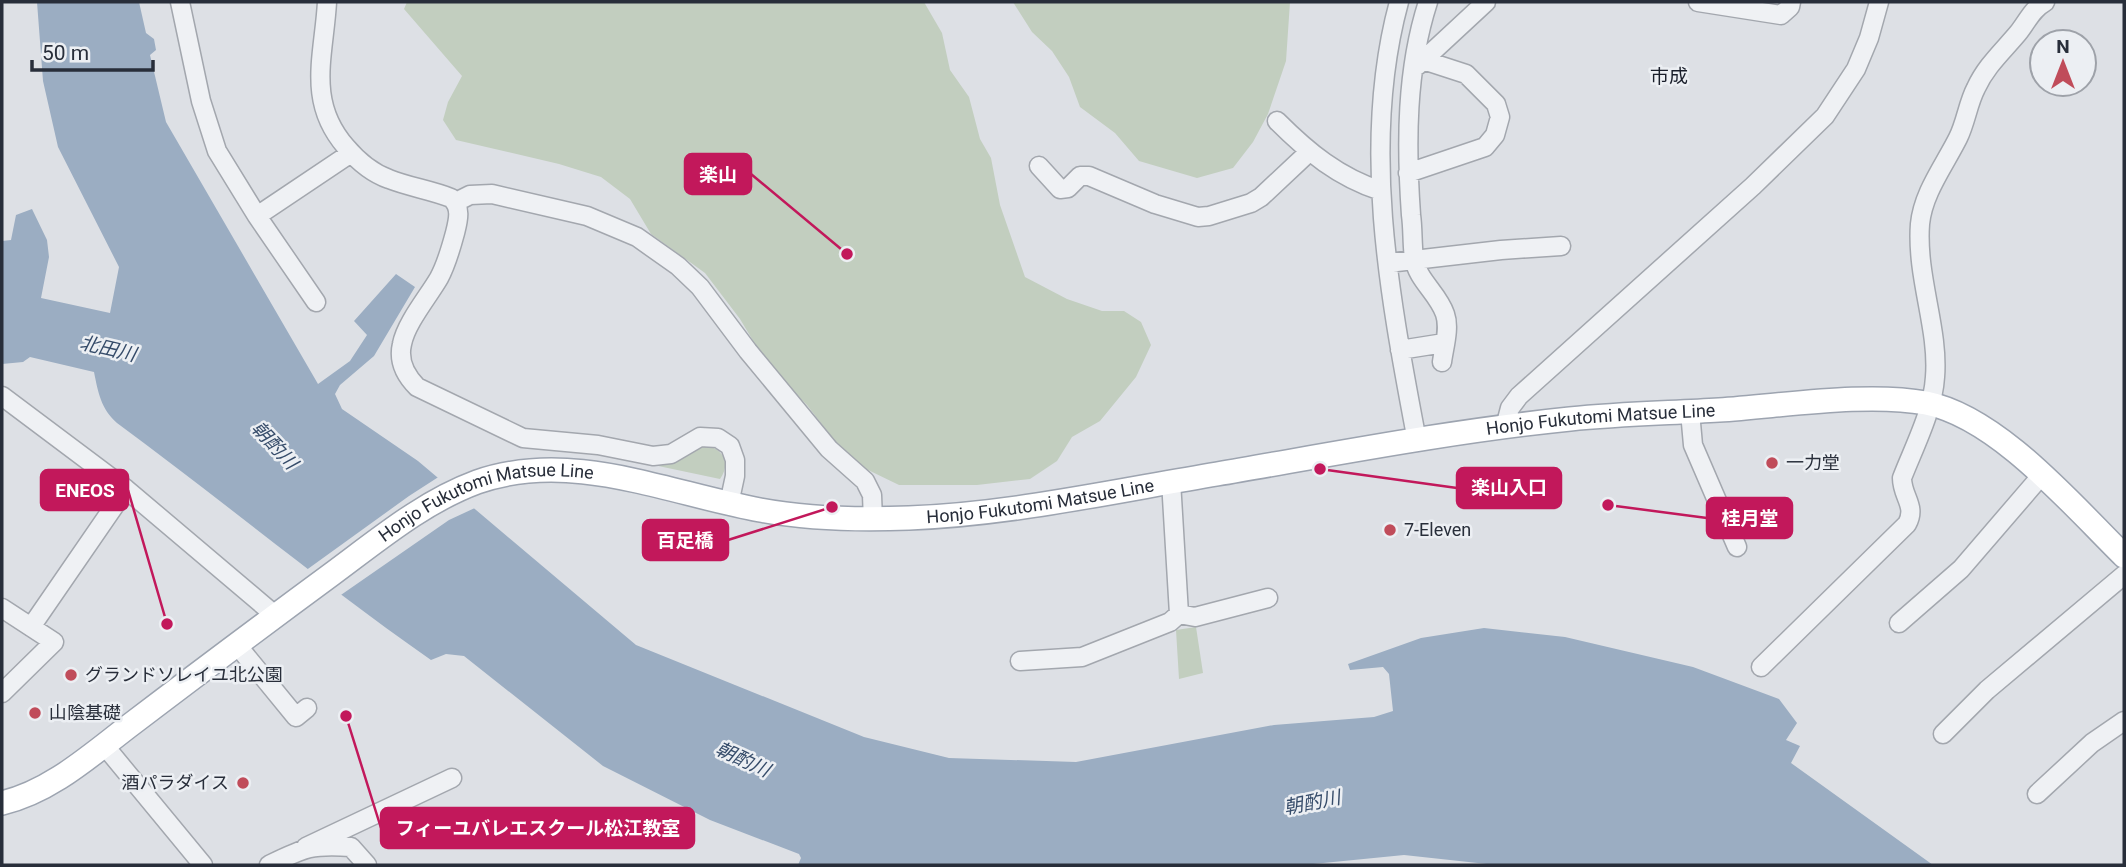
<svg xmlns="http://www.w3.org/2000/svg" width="2126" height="867" viewBox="0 0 2126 867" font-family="Roboto,'Noto Sans JP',sans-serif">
	<rect width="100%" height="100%" fill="#dde0e5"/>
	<path fill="#c2cebf" d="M407,2h517l18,31 8,37 19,27 11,42 11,19 9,47 25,72 42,22 35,12h22l17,11 10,23 -15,32 -36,44 -28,16 -15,24 -27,18 -53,6h-78l-33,-16 -33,-30 -26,-34 -37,-36 -30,-50 -35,-46 -54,-39 -21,-35 -29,-22 -42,-13 -103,-24 -13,-20 5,-18 14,-26 -58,-67z
		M1013,2h277l-4,59 -18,53 -15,28 -20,26 -36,10 -58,-17 -24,-28 -35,-26 -11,-30 -17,-26 -20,-19z
		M703,445c19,2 29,17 17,34l-76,-16z
		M1196,627l7,46 -24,6 -3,-49z"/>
	<path fill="#9badc2" d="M37,2h102l7,31 8,6 2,11 -6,5 16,67 152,262 32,-23 17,-26 -13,-14 42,-47 19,13 -41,69 -34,29 -5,9 7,15 76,52 218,184 228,92 85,21 127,4 198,-37 100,-8 19,-6 -4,-37 -6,-7 -33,3 -2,-6 73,-26 63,-10 81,9 128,30 86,32 18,24 -11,17 14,6 -9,17 142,102h-437l-92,-10 -101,10h-505l3,-7 -2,-4 -89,-34 -107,-54 -139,-110 -18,-2 -15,6c-107,-75 -208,-159 -314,-237 -16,-14 -19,-31 -23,-51l-64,-15 -7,5 -21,2v-123l9,-1 5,-25 16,-6 15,31 2,17 -8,41 69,15 9,-46 -61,-120 -15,-66z"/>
	<path fill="#dde0e5" d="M440,476l37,31 -28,13 -111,77 -33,-26 104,-75z"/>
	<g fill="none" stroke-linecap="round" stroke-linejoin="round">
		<defs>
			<path id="minor" d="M180,2l21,99 16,50 40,65 94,-63
				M327,2c-3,54 -21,99 19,145 11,13 26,26 43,32 20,8 42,11 62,19 11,9 7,23 4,35 -4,15 -9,32 -16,45 -11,19 -33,45 -37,66 -4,17 3,31 15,43l106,51 75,7 55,11 18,-2 29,-17 18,1 12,8 5,14v16l-6,28
				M1399,2c-39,143 -9,296 18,439
				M1428,2c-22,68 -22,142 -17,213 2,14 1,29 3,43 3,22 24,35 31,56 5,14 -1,33 -3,48
				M1698,2l83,13 9,-8 1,-5
				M1417,66l69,-64
				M1277,121c31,31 61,56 104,70
				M1039,166l21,23 8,-1 12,-12h9l66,28 43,13 11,-1 42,-13 10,-6 48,-45
				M1408,173l77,-26 10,-12 5,-18 -4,-13 -30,-30 -43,-14
				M456,202l14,-7 22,-1 95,22 50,21 41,29 22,21 48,64 81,98 36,32 7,14 1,25
				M257,216l59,86
				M1388,263l113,-13 60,-4
				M1400,350l44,-7
				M2,396l124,93 150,127
				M1690,412l3,33 44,102
				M1505,427l5,-19 9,-12 234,-210 72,-70 31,-47 13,-31 10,-36
				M1171,481l8,133 16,3 73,-19
				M2,608l52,34 -52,51
				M1899,623l62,-54 80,-93
				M31,627l95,-138
				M237,645l59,72 11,-9
				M1020,661l62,-4 88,-35 9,-8
				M1761,667l146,-143c10,-18 -5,-27 -5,-46 12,-31 31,-67 33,-101 4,-49 -19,-100 -15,-153 3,-31 24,-58 38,-86 8,-16 10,-35 18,-50 10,-22 27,-37 42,-55 9,-11 14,-24 27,-31
				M1943,734l44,-44 137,-115
				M104,745l99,120
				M2037,794l55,-51 32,-22
				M306,847l146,-69
				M269,865c35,-17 42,-21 82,-18l16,18"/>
			<g id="major">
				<path id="s1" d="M2,803c48,-11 89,-48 127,-77 67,-51 135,-102 203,-152 46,-34 91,-72 145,-92 94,-33 190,11 283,28 49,9 99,10 149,8 103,-4 206,-27 308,-44 117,-20 235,-43 353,-55 49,-5 100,-6 149,-9 63,-4 147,-18 207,-7 72,14 147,103 198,153"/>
			</g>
		</defs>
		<use href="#minor" stroke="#a3a7ae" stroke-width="21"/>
		<use href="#major" stroke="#9da4b0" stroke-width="26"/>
		<use href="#minor" stroke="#eff1f4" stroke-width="18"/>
		<use href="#major" stroke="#fff" stroke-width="23"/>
	</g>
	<g fill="#c04c5a" stroke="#eceff3" stroke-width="2.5">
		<circle cx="1772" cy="463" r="7"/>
		<circle cx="1390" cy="530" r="7"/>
		<circle cx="71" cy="675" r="7"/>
		<circle cx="35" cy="713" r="7"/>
		<circle cx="243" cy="783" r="7"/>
	</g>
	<g text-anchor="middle" stroke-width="5" stroke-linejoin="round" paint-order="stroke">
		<g font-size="18" fill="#282e3a" stroke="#eceff3">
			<text dy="6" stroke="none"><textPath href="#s1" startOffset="1713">Honjo Fukutomi Matsue Line</textPath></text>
			<text dy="6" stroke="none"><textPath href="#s1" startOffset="1146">Honjo Fukutomi Matsue Line</textPath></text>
			<text dy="6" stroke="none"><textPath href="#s1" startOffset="579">Honjo Fukutomi Matsue Line</textPath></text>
		</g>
		<g font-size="18" fill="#282e3a" stroke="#eceff3" text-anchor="start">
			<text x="1786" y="469">一力堂</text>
			<text x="1404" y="536">7-Eleven</text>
			<text x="85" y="681">グランドソレイユ北公園</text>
			<text x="49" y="719">山陰基礎</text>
			<text x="229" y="789" text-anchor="end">酒パラダイス</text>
		</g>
		<g font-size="19" fill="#1a1f2b" stroke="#eceff3">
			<text x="1669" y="83">市成</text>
		</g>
		<g font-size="19" font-style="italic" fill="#364c6a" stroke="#eceff3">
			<text transform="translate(108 348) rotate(13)" y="7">北田川</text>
			<text transform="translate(275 445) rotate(47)" y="7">朝酌川</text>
			<text transform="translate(743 759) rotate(25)" y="7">朝酌川</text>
			<text transform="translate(1312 802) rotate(-11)" y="7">朝酌川</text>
		</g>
	</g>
	<path fill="none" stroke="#c2185b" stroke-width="2.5" d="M847 254L751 174M1320 469L1457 488M167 624L128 490M1608 505L1707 518M832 507L728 540M346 716L381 828"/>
	<g fill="#c2185b" stroke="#eceff3" stroke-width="2.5">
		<circle cx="847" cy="254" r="7"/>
		<circle cx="1320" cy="469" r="7"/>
		<circle cx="167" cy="624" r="7"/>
		<circle cx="1608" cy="505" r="7"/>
		<circle cx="832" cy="507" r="7"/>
		<circle cx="346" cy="716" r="7"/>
	</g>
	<g fill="#c2185b" stroke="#c2185b" stroke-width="2.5">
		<rect x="685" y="154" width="66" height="40" rx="7"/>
		<rect x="1457" y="468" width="104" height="40" rx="7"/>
		<rect x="41" y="470" width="87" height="40" rx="7"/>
		<rect x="1707" y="498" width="85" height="40" rx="7"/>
		<rect x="643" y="520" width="85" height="40" rx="7"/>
		<rect x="381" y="808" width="313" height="40" rx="7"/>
	</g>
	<g font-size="19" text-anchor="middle" font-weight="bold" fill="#fff">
		<text x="718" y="181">楽山</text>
		<text x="1509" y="494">楽山入口</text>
		<text x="85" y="497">ENEOS</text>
		<text x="1750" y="525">桂月堂</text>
		<text x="685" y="547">百足橋</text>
		<text x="538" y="835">フィーユバレエスクール松江教室</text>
	</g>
	<rect width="2126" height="867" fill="none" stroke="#282e3a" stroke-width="7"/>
	<g transform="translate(2063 63)"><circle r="33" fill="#eceff3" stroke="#9ea2a9" stroke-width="2"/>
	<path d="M0-5L12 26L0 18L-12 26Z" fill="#c04c5a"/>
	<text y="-10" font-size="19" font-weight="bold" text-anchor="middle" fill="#282e3a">N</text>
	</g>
	<path d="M32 60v10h121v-10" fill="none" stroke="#282e3a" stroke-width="3.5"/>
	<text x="42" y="60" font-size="21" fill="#282e3a" stroke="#eceff3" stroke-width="5" paint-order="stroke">50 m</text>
</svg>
